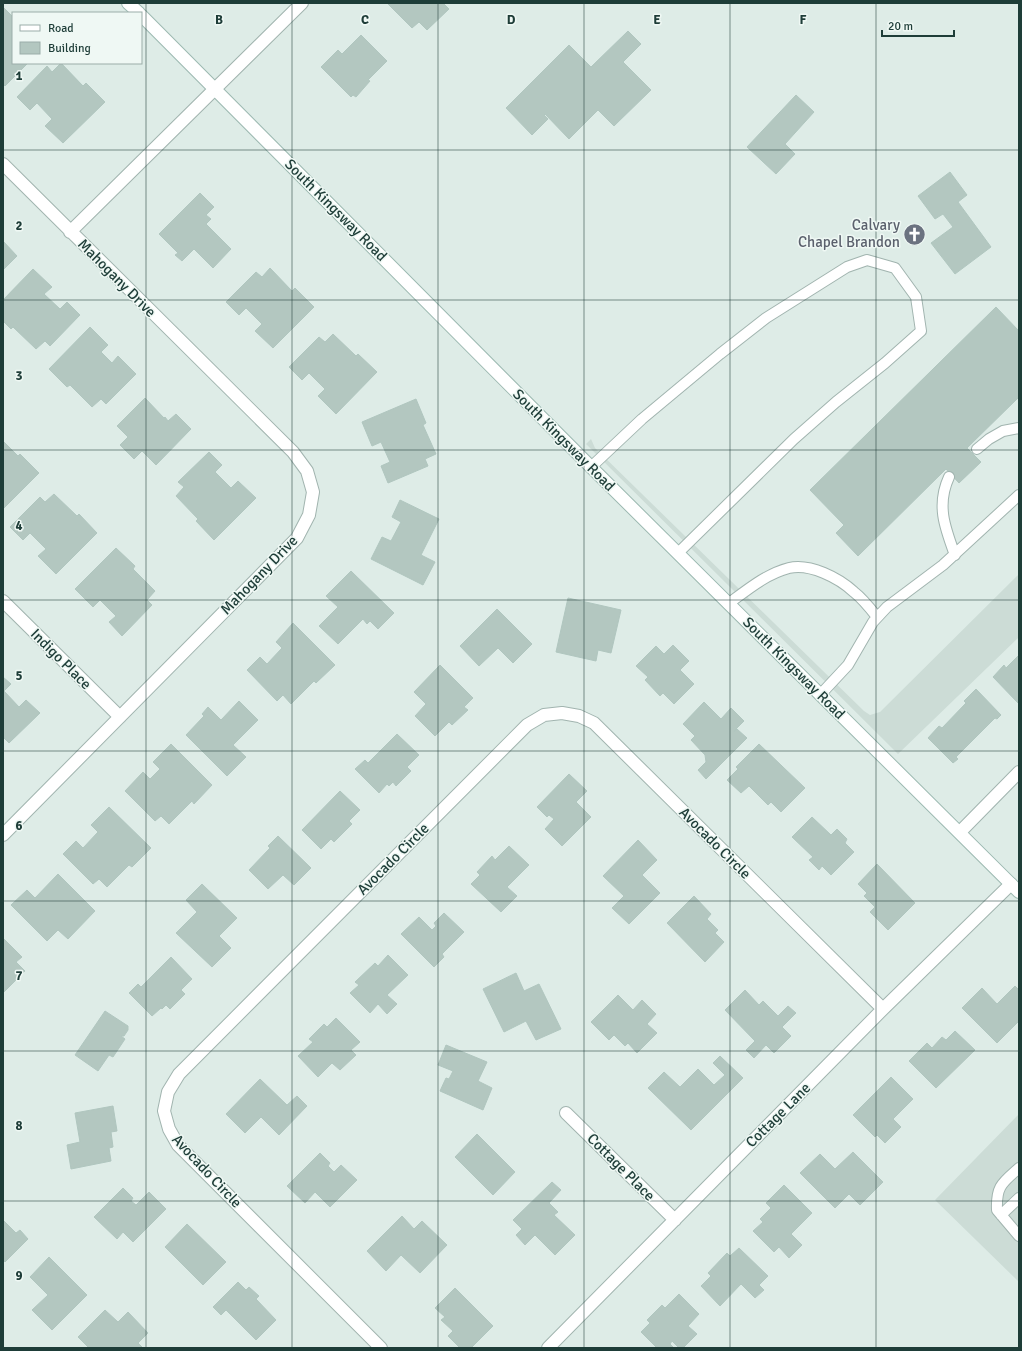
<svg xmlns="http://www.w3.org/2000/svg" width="1022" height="1351" viewBox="0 0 1022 1351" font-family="Signika,sans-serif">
	<rect width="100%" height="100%" fill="#deece7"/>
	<path fill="#ccdcd6" d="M591,439l4,9 269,263 6,4 10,-3 139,-138v63l-121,117 -312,-310z
		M1019,1114v168l-84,-82z"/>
	<path fill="#b3c7c0" stroke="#b0c6bf" d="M387,3h56l6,6 -22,21 -8,-8 -7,6z
		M3,7l10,10v46h15l-23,23 -2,-2z
		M628,31l13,13 -18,18 28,28 -37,36 -16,-16 -29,29 -24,-25 -1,1 4,4 -16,16 -26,-27 63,-63 22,22z
		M361,35l26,26 -19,19 2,1 -14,16 -3,-2 -2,2 -30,-30 17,-17 4,4z
		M61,63l22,23 3,-3 19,19 -42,41 -18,-17 7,-7 -15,-16 -7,7 -13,-13 30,-31 5,6z
		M796,95l18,17 -29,32 10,10 -19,20 -29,-27z
		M950,172l17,23 -9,7 33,45 -36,27 -24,-31 22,-16 -10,-13 -8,5 -17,-23z
		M200,193l14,14 -8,8 5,4 -5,5 25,25 -18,19 -19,-19 -12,12 -7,-6 3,-2 -19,-19z
		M3,241l14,15 -14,14z
		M270,268l22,23 3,-3 19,19 -41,41 -18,-17 7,-7 -16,-16 -7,7 -13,-13 30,-30 6,5z
		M33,269l19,18 -8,7 16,15 7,-7 13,13 -30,31 -5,-5 -9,8 -23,-22 -2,2 -8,-8v-21z
		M996,307l23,24v66l-52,51 14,14 -22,21 -13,-14 -88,87 -22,-23 8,-8 -34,-35z
		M90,327l18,18 -7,7 11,11 6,-7 18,18 -30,30 -5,-5 -9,8 -22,-22 -3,2 -18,-18z
		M333,334l23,22 2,-2 19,18 -41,42 -18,-18 7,-7 -16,-16 -7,7 -13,-13 30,-30 6,5z
		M145,398l19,20 1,-1 3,4 8,-7 15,15 -35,36 -14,-14 -8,8 -14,-14 8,-8 -11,-11z
		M416,399l10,24 -3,2 13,29 -11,5 3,7 -40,17 -7,-17 9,-4 -9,-20 -9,4 -10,-24z
		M3,441l15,15 2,-2 19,19 -36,36z
		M209,452l13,13 -7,7 16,16 7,-7 18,17 -42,42 -18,-19 2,-2 -22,-23 8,-9 -6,-5z
		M54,494l23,22 2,-2 18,19 -41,41 -18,-18 8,-7 -16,-16 -7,7 -13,-13 30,-30 5,5z
		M400,500l39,19 -18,36 14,7 -12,23 -52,-26 11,-22 9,4 10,-19 -9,-5z
		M116,548l19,18 -2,3 22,22 -8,9 5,5 -30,31 -13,-14 7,-6 -16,-16 -7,7 -18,-18z
		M351,571l43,42 -16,16 -8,-8 -3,3 -4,-5 -25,25 -19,-18 19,-19 -12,-11z
		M568,598l53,12 -10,43 -13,-3 -2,11 -40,-9z
		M497,609l35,35 -19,19 -15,-15 -19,18 -19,-20z
		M293,623l42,42 -19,18 -2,-2 -23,23 -8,-9 -6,6 -30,-31 13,-13 7,7 15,-16 -6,-6z
		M673,645l16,16 -9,9 14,14 -20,20 -11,-11 -3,3 -15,-16 3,-3 -12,-11 20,-20 8,8z
		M1019,655v47l-1,1 -25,-26 11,-12 2,3z
		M440,665l33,33 -9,9 4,3 -16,15 -3,-3 -14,14 -20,-20 11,-12 -12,-12z
		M3,677l8,7 -7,7 15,16 7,-7 14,13 -31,30 -5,-5 -1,1z
		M976,689l25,26 -4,4 -2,-1 -39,39 2,2 -5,4 -25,-25 11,-12 3,2 24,-25 -2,-2z
		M239,701l19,19 -25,25 13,12 -19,19 -41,-41 18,-19 -2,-2 6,-7 13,13z
		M704,702l17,17 10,-11 13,13 -10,10v1l3,-3 10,9 -41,41 -8,-9 8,-8 -1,-7 -14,-15 4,-4 -12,-12z
		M397,734l22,21 -12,12 4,4 -15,15 -3,-4 -4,4 -2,-2 -8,9 -24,-24 10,-9 3,3z
		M171,744l41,41 -18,19 -2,-3 -23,23 -8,-8 -6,5 -30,-30 18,-19 7,7 10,-10 -7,-7z
		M759,744l46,44 -24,24 -10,-10 -3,3 -19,-19 -8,7 -14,-13 11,-11 -2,-2z
		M569,774l18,17 -11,11 15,15 -29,29 -17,-17 9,-10 -5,-4 -2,2 -10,-10z
		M340,791l20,19 -11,11 3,3 -18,18 -3,-3 -10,10 -19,-19z
		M109,807l42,41 -19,19 -3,-2 -22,22 -8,-8 -6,5 -30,-30 13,-13 7,7 15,-16 -7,-7z
		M812,817l19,18 6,-6 10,10 -2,4 9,9 -23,23 -9,-9 -3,4 -10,-10 4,-3 -21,-20z
		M278,836l33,32 -17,17 -11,-10 -15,14 -19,-19 21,-22 -2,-2z
		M638,840l19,20 -15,15 18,18 -31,31 -17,-16 12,-12 -21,-20z
		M509,846l20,19 -22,22 10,9 -16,16 -30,-28 9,-9 -3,-3 15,-16 3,4z
		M877,864l38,39 -27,27 -18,-18 5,-5 -11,-11 3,-3 -9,-9z
		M58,874l37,37 -27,28 -10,-9 -11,11 -36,-36 16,-15 8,8z
		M202,884l35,34 -18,18 12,12 -19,19 -36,-34 21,-21 -11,-12z
		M694,896l17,18 -4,5 11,11 -3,3 9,9 -19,20 -38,-39z
		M444,913l20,19 -22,22 2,3 -10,10 -33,-33 18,-17 13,13 4,-4 -2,-3z
		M3,938l19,19 -6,5 9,9 -22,22z
		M388,955l20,20 -21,20 10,9 -10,10 -9,-10 -8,9 -20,-20 9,-8 -4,-3 20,-19 3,3z
		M171,957l21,22 -11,11 4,4 -15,15 -4,-4 -4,4 -1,-1 -9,8 -23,-23 9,-9 3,3z
		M516,973l8,18 15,-7 22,45 -25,11 -10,-19 -22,11 -21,-43z
		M1015,986l4,4v31l-22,22 -35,-35 20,-20 15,16z
		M745,990l14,15 4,-4 15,15 10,-10 8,7 -14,14 9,9 -17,17 -8,-8 -12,13 -8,-8 9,-9 -30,-31z
		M618,995l15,15 9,-10 14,14 -9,10 10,9 -20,20 -9,-10 -3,3 -11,-11 -5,5 -18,-18z
		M105,1011l23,15v4l-4,6h-3l4,3 -12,18 -4,-2 -11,16 -23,-16z
		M336,1018l24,24 -9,8 5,5 -16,15 -8,-7 -14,14 -20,-21 15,-14 -4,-3 15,-15 3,3z
		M955,1031l20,19 -39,38 -27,-27 18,-18 5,5 10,-11 4,3z
		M446,1045l41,17 -9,19 14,7 -9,22 -43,-19 6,-13 3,1 4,-8 -15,-6z
		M720,1056l23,22 -52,52 -43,-42 16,-16 16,15 18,-18 16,16 11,-10 -12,-12z
		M891,1077l22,22 -20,20 8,8 -16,16 -8,-8 -2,2 -22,-22z
		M260,1079l27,26 10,-9 10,10 -28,29 -18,-18 -16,16 -19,-19z
		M113,1106l4,25 -6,1 2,15 -4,1 2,13 -40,8 -4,-24 13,-3 -5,-29z
		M477,1134l38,38 -22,23 -38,-38z
		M853,1152l30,30 -23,23 -11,-11 -14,14 -35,-35 20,-19 15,15z
		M320,1153l10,10 -2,3 6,6 7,-7 16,15 -27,27 -15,-15 -10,11 -18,-17z
		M552,1182l9,8 -12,13 9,9 -4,3 21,20 -20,20 -20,-20 -10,10 -9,-10 6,-6 -9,-9z
		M784,1185l28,28 -21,21 11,11 -13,13 -10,-11 -5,5 -21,-21 10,-9 -3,-3 11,-11 -5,-5z
		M123,1188l10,10 -2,3 5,4 13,-13 17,17 -33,33 -10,-10 -6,7 -23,-22z
		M402,1216l12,13 8,-8 25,24 -27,28 -19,-18 -15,16 -19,-20z
		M3,1220l13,13 4,-3 8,9 -23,23 -2,-2z
		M187,1224l39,38 -23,23 -38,-38z
		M739,1248l29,28 -9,9 5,5 -9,8 -14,-14 -21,22 -19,-20 10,-10 -3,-3 19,-20 3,3z
		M49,1257l38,38 -35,35 -20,-20 16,-15 -18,-18z
		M238,1282l8,8 3,-3 10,9 -3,3 20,21 -20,20 -30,-30 -5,5 -8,-8z
		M455,1288l38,38 -22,22h-11l-12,-12 5,-5 -12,-11 4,-3 -10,-9z
		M679,1294l20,20 -11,12 9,8 -14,14h-4l-7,-7 -2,3 4,4h-17l-16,-16 9,-9 -3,-3 15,-15 3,3z
		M105,1310l13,12 10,-10 20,21 -10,10 5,5h-54l-11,-11z"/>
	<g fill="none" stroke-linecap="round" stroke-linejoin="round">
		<defs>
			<path id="lane" d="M977,449l12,-10 14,-8 16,-3
				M591,467l51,-48 78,-65 46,-36 81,-51 20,-7 28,8 21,29 5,34 -36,32 -49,39 -42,37 -116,114
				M949,477c-13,28 -4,51 6,78
				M728,604c19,-14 38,-30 61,-36 21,-5 50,10 65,24 9,7 16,16 23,25
				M820,695l28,-30 25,-43 14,-15 56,-42 76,-70
				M1019,1168c-17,15 -23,18 -22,42l22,26
				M1001,1215l18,-17"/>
			<path id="street" d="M3,164l290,288 14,19 6,21 -4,23 -12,23 -294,297
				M70,232l232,-229
				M3,601l117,116
				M960,832l59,-60
				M566,1113l109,107
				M381,1348l-203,-203 -9,-16 -5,-18 4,-19 11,-18 348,-349 17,-10 18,-2 17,3 15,7 289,286
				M548,1348l335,-339 128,-125"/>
			<path id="secondary" d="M128,3l11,10
				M141,15l450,452 428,425"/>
		</defs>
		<use href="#lane" stroke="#a1b4af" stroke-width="12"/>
		<use href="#street" stroke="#a1b4af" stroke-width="14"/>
		<use href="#secondary" stroke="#9cb9b1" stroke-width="14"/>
		<use href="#lane" stroke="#fff" stroke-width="10"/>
		<use href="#street" stroke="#fff" stroke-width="12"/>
		<use href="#secondary" stroke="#fff" stroke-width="12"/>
	</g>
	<path fill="none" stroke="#1e3d38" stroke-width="1" stroke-opacity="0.55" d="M146,3v1345M292,3v1345M438,3v1345M584,3v1345M730,3v1345M876,3v1345M3,150h1016M3,300h1016M3,450h1016M3,600h1016M3,751h1016M3,901h1016M3,1051h1016M3,1201h1016"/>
	<defs>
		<symbol id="church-disc" viewBox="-11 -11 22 22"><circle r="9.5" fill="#6b7280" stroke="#eff8f4"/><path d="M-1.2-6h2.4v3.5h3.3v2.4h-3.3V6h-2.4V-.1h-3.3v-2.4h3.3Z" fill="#fff"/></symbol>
	</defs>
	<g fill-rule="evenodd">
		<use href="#church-disc" x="902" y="222" width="25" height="25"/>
	</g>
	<g text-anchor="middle" stroke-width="3" stroke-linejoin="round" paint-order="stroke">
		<g font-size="15" fill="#1e3d38" stroke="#eff8f4">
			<text transform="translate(336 210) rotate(45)" y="5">South Kingsway Road</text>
			<text transform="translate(117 278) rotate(45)" y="5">Mahogany Drive</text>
			<text transform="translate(564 440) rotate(45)" y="5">South Kingsway Road</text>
			<text transform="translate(259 575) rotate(-46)" y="5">Mahogany Drive</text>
			<text transform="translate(61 659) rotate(45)" y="5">Indigo Place</text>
			<text transform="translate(794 668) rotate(45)" y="5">South Kingsway Road</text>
			<text transform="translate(715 843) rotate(45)" y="5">Avocado Circle</text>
			<text transform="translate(393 859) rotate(-45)" y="5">Avocado Circle</text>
			<text transform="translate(778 1115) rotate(-45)" y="5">Cottage Lane</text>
			<text transform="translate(621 1167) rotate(45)" y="5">Cottage Place</text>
			<text transform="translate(207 1171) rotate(47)" y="5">Avocado Circle</text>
		</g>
		<g font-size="15" fill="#5b616d" stroke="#eff8f4" text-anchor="end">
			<text x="900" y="230">Calvary<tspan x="900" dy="17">Chapel Brandon</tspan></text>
		</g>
	</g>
	<g font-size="13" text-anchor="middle" font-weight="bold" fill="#1e3d38" stroke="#eff8f4" stroke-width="3" stroke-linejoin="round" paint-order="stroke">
		<text x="219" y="24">B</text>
		<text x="365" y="24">C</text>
		<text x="511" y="24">D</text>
		<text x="657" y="24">E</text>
		<text x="803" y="24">F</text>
		<text x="19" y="80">1</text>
		<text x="19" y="230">2</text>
		<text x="19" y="380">3</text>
		<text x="19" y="530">4</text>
		<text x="19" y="680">5</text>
		<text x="19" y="830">6</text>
		<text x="19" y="980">7</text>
		<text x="19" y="1130">8</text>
		<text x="19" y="1280">9</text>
	</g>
	<rect width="1022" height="1351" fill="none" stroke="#1e3d38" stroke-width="8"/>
	<rect x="12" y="12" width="130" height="52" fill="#eff8f4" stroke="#9bada9"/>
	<rect x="20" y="25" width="20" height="6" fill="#ffffff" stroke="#9bada9"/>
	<text x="48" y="32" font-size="12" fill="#1e3d38">Road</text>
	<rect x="20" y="42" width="20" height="12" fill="#b3c7c0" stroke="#9bada9"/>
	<text x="48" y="52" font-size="12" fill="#1e3d38">Building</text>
	<path d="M882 30v6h72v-6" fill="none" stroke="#1e3d38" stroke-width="2"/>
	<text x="888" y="30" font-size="12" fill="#1e3d38" stroke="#eff8f4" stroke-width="3" paint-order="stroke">20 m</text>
</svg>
